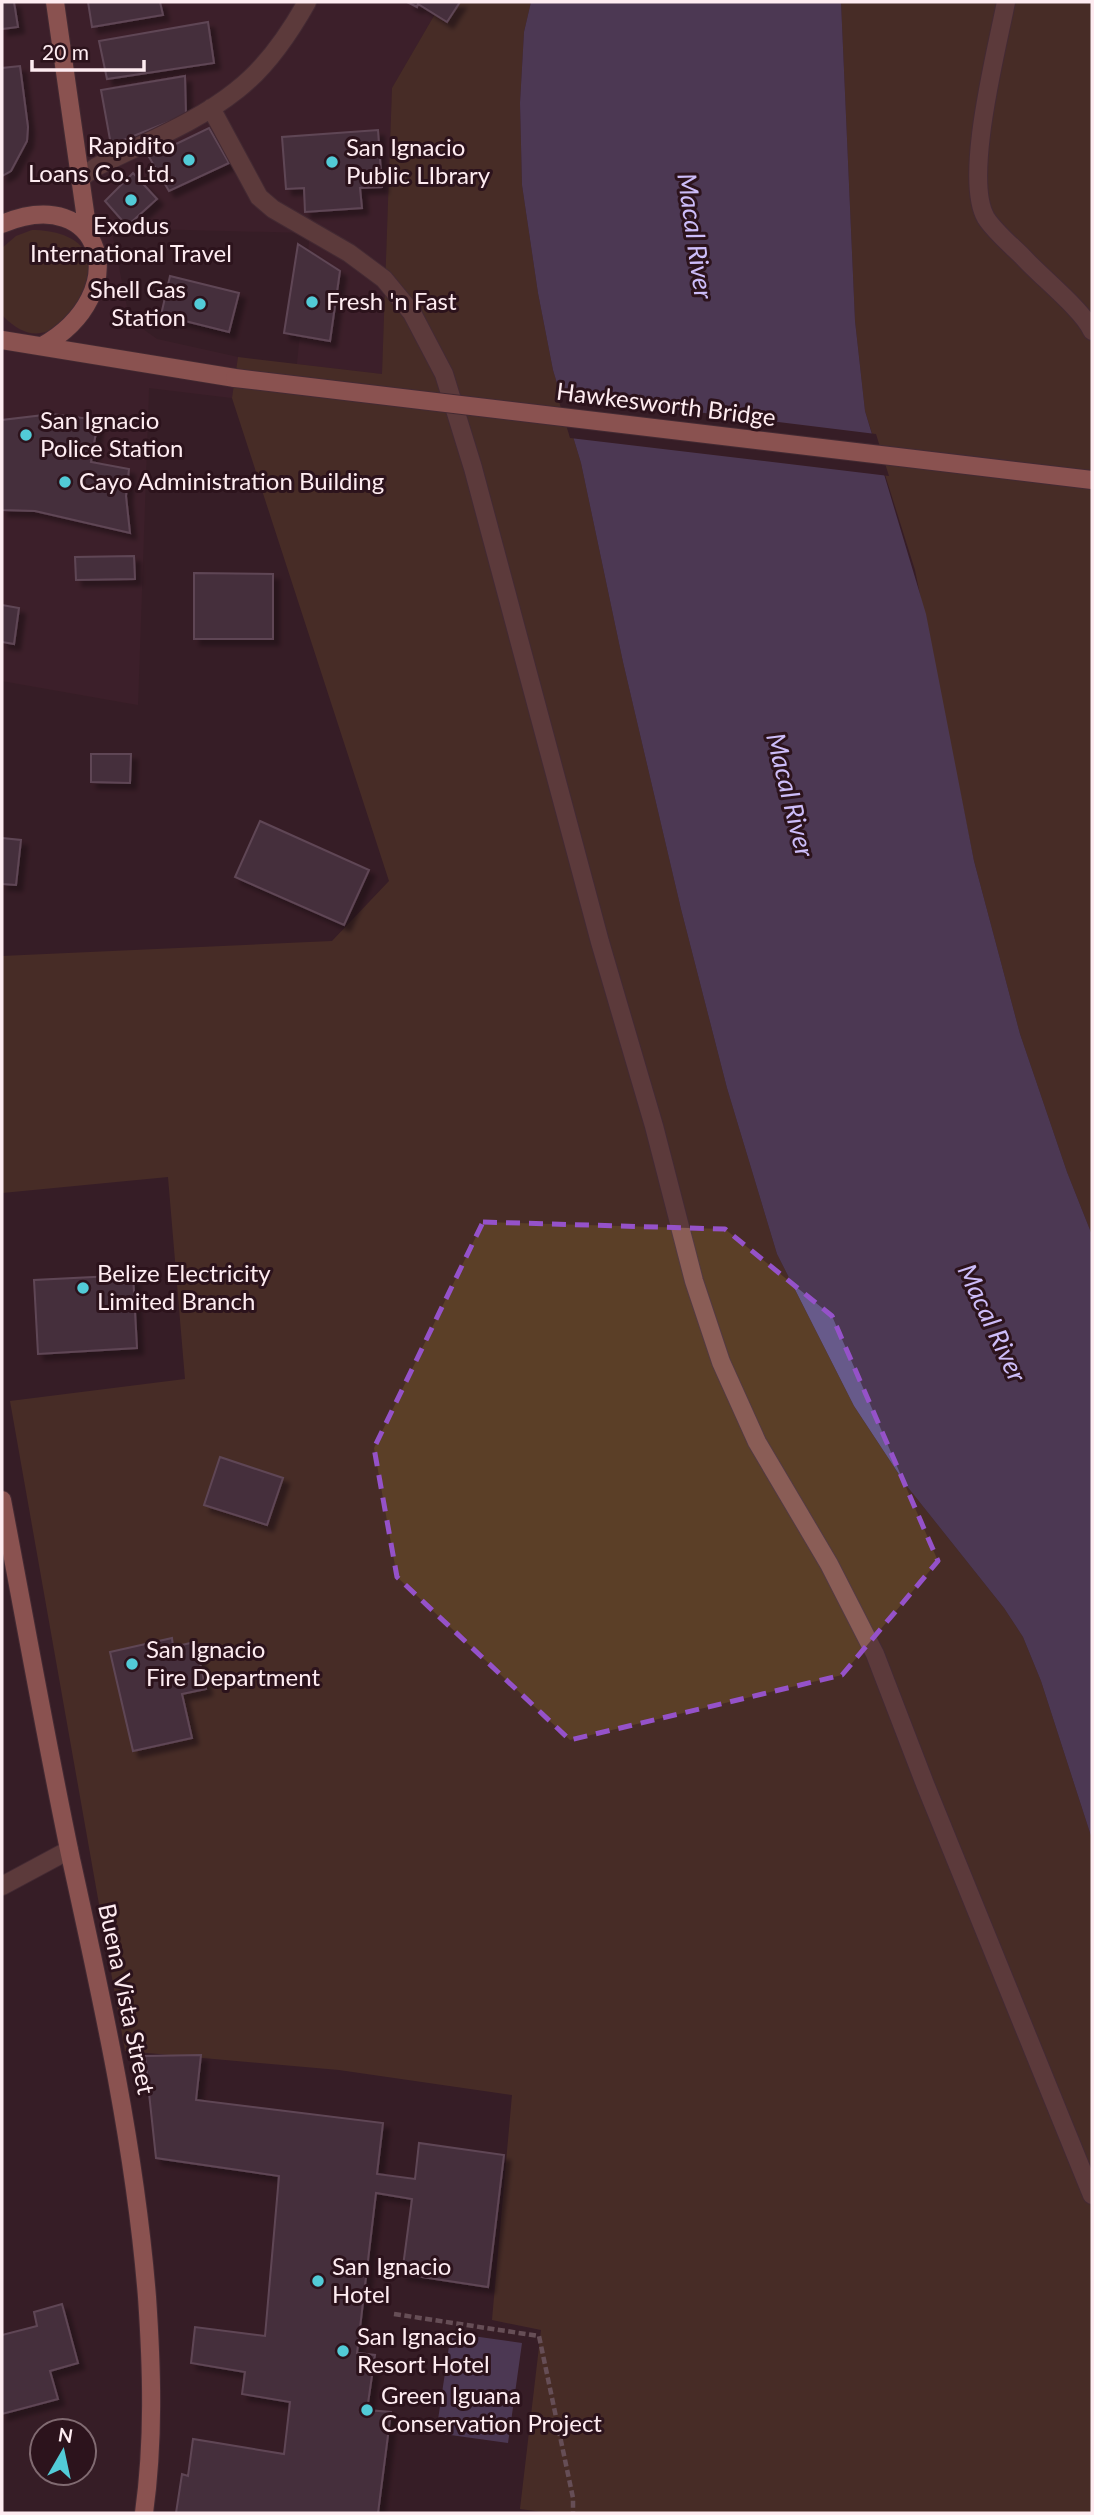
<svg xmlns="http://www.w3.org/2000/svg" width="1094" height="2515" viewBox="0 0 1094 2515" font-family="Lato,sans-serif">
	<defs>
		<filter id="shadow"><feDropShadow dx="6" dy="6" stdDeviation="2" flood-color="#0009"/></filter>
	</defs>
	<rect width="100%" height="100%" fill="#371d26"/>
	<path fill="#44232f" d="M2,2h440l-50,86 -10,286 -85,-10 13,-131 -199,-5 17,84 12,15 17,12 81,18 -6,41 -83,-10 -11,317 -136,-24z"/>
	<path fill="#5b3f27" d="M442,2h89l-7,30 -4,71 2,82 16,108 15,77 28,93 42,199 58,247 46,179 50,166 77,152 52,79 98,123 19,29 18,44 51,158v674h-542l-30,-4 21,-179 -49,-10 20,-225 -173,-25 -214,-19 -115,-650 175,-22 -17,-202 -166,16v-237l330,-15 57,-60 -157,-483 6,-41 144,17 10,-286z
		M841,2h251v1233l-25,-63 -47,-138 -46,-173 -59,-291 -50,-159 -10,-90z
		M32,230c21,0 49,6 57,29 4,10 -1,39 -2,51 -34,19 -52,39 -85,5v-67l14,-12z"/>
	<path fill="#675a8a" d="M531,2h310l14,319 10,90 61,203 48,247 46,173 47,138 25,63v604l-51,-158 -18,-44 -19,-29 -98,-123 -52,-79 -77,-152 -50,-166 -46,-179 -58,-247 -42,-199 -28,-93 -15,-77 -16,-108 -2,-82 4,-71z
		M451,2333l71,10 -14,100 -72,-10z"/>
	<path fill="#371d26" d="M557,395l319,39 13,42 -319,-38z"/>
	<path fill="#594458" stroke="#90798f" stroke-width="2" filter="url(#shadow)" d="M2,2h12l4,25 -16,2z
		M88,2h72l3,13 -71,12z
		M407,2h53l-13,20 -29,-18 -1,3z
		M208,22l6,41 -107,16 -8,-38z
		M20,66l8,61 -1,14 -16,30 -9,5v-108z
		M185,76l1,39 -75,30 -10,-55z
		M209,128l20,35 -60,28 -20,-34z
		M378,130l4,57 -22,1 2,20 -57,4 -1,-24 -18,1 -4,-52z
		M133,173l24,26 -30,27 -22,-25z
		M298,244l42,27 -10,70 -46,-8z
		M170,276l69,17 -10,39 -68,-17z
		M52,414l46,6 -7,42 38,7 -3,27 4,37 -95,-22 -33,-1v-90z
		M134,556l1,23 -59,1 -1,-23z
		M194,573l79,1v65h-79z
		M2,605l17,3 -5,36 -12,-2z
		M91,754h40l-1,29 -39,-1z
		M260,821l109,49 -25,55 -109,-48z
		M2,838l19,2 -5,45 -14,-1z
		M133,1275l4,73 -99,6 -4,-74z
		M220,1457l63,21 -16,47 -63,-20z
		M172,1638l1,9 22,-5 11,47 -24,5 10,44 -59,13 -23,-99z
		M201,2055l-5,45 187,23 -6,51 38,5 4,-36 85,12 -16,132 -86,-13 10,-75 -36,-6 -19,160 18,2 -8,55 24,2 -13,101h-202l6,-39 6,2 5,-37 91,15 6,-52 -48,-8 3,-22 -54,-9 4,-36 70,9 14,-160 -123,-18 -11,-102z
		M62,2304l16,59 -28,8 8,28 -56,15v-79l35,-9 -3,-14z"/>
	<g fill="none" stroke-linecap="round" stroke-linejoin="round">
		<defs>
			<path id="minor" d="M1006,2c-9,47 -43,177 -20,216 9,14 25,27 37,39 17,19 61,54 69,74
				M211,108l48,89 14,12 76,44 35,26 28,34 32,61 29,94 127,474 54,184 40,155 27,81 36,80 72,122 46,90 50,130 167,411
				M79,179l17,-12c47,-24 100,-44 141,-77 30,-23 52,-56 70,-88
				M2,1886l67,-36"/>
			<path id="major" d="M55,2l33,231
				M2,224c101,-42 134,69 40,122
				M2,340l233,38
				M2,1500c23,120 44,240 69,359 32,145 64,289 76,438 5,73 7,144 -3,216"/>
		</defs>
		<use href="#minor" stroke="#533a42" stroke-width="20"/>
		<use href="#major" stroke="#533a42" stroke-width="20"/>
		<path stroke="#a08a91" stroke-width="4.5" stroke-dasharray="7 3.5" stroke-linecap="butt" d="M394,2314l145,22 34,162v15"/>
		<use href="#minor" stroke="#8a5d56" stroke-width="18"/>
		<use href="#major" stroke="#ef9283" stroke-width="18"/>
		<defs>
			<path id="major-bridge" d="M235,378l857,102"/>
		</defs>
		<use href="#major-bridge" stroke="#533a42" stroke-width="20" stroke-linecap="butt"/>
		<use href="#major-bridge" stroke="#ef9283" stroke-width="18"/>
	</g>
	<path d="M0 0H1094V2515H0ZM483,1222l242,7 107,87 106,245 -96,114 -272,65 -173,-163 -23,-129z" fill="#371d26" fill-opacity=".55" fill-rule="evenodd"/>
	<path fill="none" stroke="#9552c9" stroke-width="5" stroke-dasharray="14 9" stroke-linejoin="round" d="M483,1222l242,7 107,87 106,245 -96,114 -272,65 -173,-163 -23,-129z"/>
	<g fill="#52cbd7" stroke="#2c131c" stroke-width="2.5">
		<circle cx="189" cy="160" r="7"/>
		<circle cx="332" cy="162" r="7"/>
		<circle cx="131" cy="200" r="7"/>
		<circle cx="312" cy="302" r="7"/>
		<circle cx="200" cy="304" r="7"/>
		<circle cx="26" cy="435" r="7"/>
		<circle cx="65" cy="482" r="7"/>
		<circle cx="83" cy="1288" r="7"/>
		<circle cx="132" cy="1664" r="7"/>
		<circle cx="318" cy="2281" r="7"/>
		<circle cx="343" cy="2351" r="7"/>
		<circle cx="367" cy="2410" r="7"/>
	</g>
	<g text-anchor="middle" stroke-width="6" stroke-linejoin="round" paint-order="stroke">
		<g font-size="24" fill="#feecf1" stroke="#2c131c" text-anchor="start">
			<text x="175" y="154" text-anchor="end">Rapidito<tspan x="175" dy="28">Loans Co. Ltd.</tspan></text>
			<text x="346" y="156">San Ignacio<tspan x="346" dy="28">Public LIbrary</tspan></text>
			<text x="131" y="234" text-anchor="middle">Exodus<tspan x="131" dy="28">International Travel</tspan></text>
			<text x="186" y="298" text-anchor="end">Shell Gas<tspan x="186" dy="28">Station</tspan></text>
			<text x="326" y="310">Fresh 'n Fast</text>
			<text x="40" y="429">San Ignacio<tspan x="40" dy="28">Police Station</tspan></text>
			<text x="79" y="490">Cayo Administration Building</text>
			<text x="97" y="1282">Belize Electricity<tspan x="97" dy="28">Limited Branch</tspan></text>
			<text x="146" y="1658">San Ignacio<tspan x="146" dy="28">Fire Department</tspan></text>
			<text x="332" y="2275">San Ignacio<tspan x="332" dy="28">Hotel</tspan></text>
			<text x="357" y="2345">San Ignacio<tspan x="357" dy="28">Resort Hotel</tspan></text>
			<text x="381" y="2404">Green Iguana<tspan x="381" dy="28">Conservation Project</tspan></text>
		</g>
		<g font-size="24" fill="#feecf1" stroke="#2c131c">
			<text transform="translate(666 405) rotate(7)" y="8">Hawkesworth Bridge</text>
			<text transform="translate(126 1999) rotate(78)" y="8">Buena Vista Street</text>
		</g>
		<g font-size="26" font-style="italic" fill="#cdbdf9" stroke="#2c131c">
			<text transform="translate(695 236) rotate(82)" y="9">Macal River</text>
			<text transform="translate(790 795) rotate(76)" y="9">Macal River</text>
			<text transform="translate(992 1323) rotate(65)" y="9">Macal River</text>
		</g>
	</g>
	<rect width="1094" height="2515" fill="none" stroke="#feecf1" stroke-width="7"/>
	<g transform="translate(63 2452) rotate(9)"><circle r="33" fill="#2c131c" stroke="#806a71" stroke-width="2"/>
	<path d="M0-5L12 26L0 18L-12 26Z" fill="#52cbd7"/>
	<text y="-10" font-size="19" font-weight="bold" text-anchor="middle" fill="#feecf1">N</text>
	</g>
	<path d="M32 60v10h112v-10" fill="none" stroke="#feecf1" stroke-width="3.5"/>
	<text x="42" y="60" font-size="21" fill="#feecf1" stroke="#2c131c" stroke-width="5" paint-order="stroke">20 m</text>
</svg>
